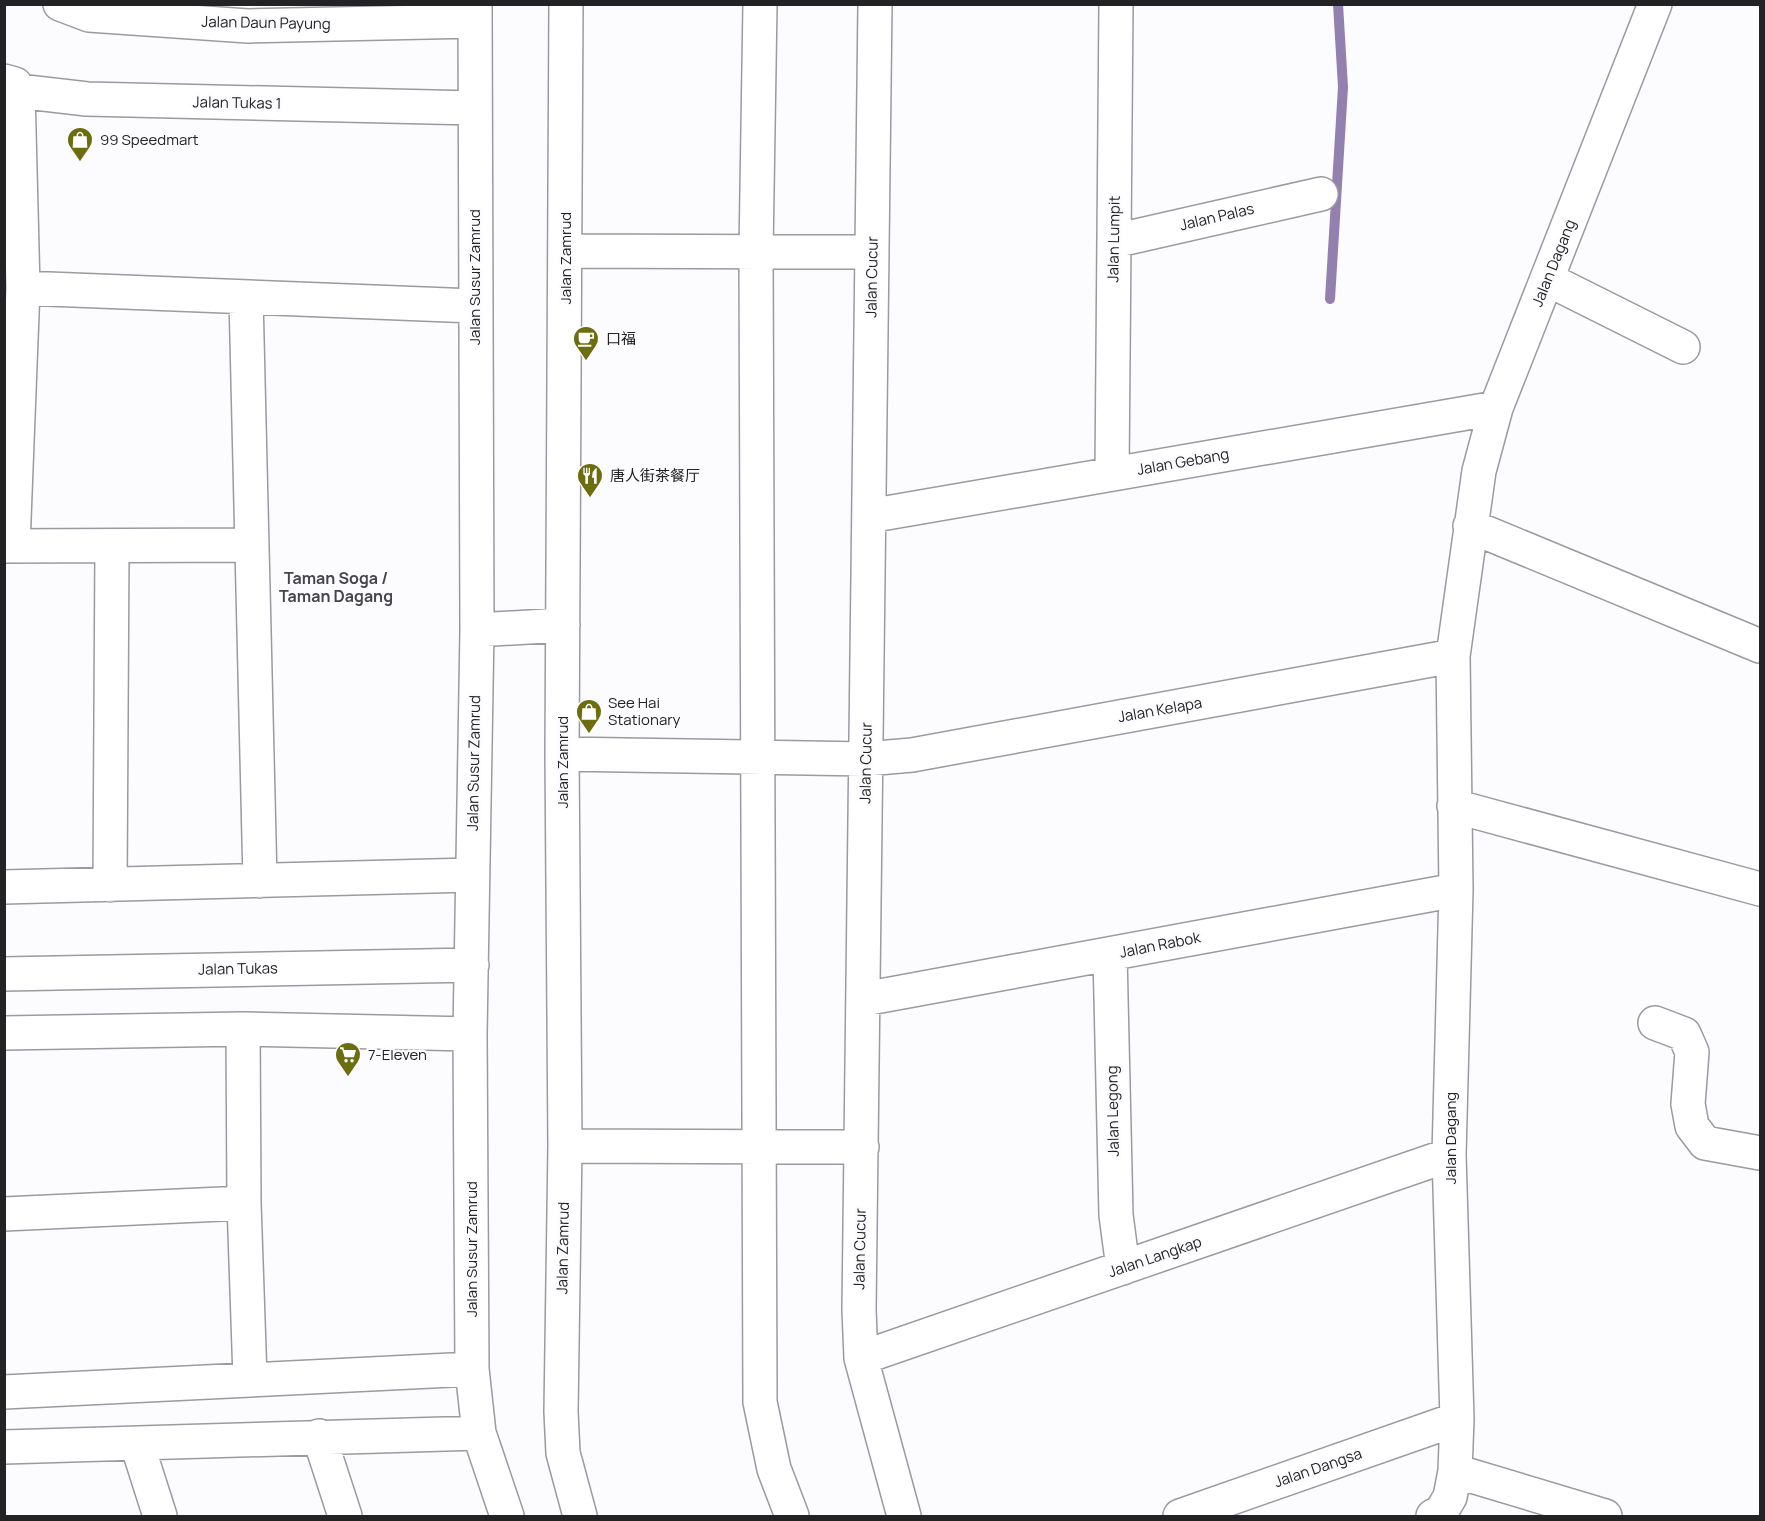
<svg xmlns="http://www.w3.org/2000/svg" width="1765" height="1521" viewBox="0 0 1765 1521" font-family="Manrope,'Noto Sans SC',sans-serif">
	<rect width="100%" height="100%" fill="#fcfbfe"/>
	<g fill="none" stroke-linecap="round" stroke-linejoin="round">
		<path stroke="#9281ae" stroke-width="10" d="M1330,299l13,-212 -5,-83"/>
		<defs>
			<path id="minor" d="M60,4l29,11 159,11 227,-5
				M475,4l2,626 -7,404 2,335 7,64 28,83
				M566,4l-4,750 3,392 -4,266 2,41 17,63
				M760,4l-4,248 4,1150 14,67 18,47
				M875,4l-16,1306 2,48 43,158
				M4,81l11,3 3,7 69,8 388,9
				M1114,241l207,-47
				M567,251l305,1
				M1547,279l136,68
				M23,288l451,18
				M246,297l14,584
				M1112,474l4,-470
				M869,516l627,-108
				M1470,526l290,120
				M13,545l10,-257 -5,-197
				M4,546l247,-1
				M477,630l86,-5
				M562,754l304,5 46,-4 541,-99
				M1454,806l306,83
				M110,885l2,-338
				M4,887l468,-12
				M1110,954l6,261 7,53
				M4,974l468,-9
				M864,999l592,-109
				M1655,1023l29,11 8,18 -4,52 4,22 13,17 55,10
				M243,1029l1,174 6,175
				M4,1033l239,-4 227,5
				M565,1146l297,1
				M4,1214l240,-11
				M861,1358l588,-203
				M4,1392l468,-23
				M319,1436l26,80
				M137,1444l23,72
				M4,1447l475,-14
				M1455,1471l150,45
				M1180,1516l277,-97
				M1433,1516l8,-4 9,-15 5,-26 2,-52 -8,-264 7,-265 -3,-234 26,-185 17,-63 159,-404"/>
		</defs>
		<use href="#minor" stroke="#9c99a1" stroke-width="36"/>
		<use href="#minor" stroke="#fff" stroke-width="33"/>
	</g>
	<defs>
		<symbol id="shop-pin" viewBox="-11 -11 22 30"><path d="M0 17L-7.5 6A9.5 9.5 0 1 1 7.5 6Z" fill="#6c6d0e" stroke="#fcfbfe"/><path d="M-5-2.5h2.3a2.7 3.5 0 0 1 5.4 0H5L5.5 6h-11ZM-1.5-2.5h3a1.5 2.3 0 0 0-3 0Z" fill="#fff"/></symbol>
		<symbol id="cafe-pin" viewBox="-11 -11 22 30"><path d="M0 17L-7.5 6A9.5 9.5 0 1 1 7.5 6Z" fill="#6c6d0e" stroke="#fcfbfe"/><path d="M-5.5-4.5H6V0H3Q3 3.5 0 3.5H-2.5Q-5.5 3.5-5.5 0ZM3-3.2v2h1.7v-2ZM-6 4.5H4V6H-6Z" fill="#fff"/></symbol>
		<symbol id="restaurant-pin" viewBox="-11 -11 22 30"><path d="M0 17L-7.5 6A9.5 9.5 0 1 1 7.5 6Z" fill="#6c6d0e" stroke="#fcfbfe"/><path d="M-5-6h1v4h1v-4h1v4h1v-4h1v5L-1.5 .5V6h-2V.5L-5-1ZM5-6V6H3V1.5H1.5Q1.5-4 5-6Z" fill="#fff"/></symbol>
		<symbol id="supermarket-pin" viewBox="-11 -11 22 30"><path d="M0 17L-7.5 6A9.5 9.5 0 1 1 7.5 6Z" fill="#6c6d0e" stroke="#fcfbfe"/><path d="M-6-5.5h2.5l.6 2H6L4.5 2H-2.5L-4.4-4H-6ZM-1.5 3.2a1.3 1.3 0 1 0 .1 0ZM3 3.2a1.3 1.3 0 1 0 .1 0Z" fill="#fff"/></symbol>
	</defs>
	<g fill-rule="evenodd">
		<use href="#shop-pin" x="65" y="125" width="30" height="40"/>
		<use href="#cafe-pin" x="571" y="324" width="30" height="40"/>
		<use href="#restaurant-pin" x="575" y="461" width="30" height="40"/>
		<use href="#shop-pin" x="574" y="697" width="30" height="40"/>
		<use href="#supermarket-pin" x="333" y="1040" width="30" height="40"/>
	</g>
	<g text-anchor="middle" stroke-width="5" stroke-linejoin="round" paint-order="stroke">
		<g font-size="15" fill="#232225" stroke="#fcfbfe">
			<text transform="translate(266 23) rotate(1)" y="5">Jalan Daun Payung</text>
			<text transform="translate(237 103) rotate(1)" y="5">Jalan Tukas 1</text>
			<text transform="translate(1217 217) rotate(-13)" y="5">Jalan Palas</text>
			<text transform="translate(1114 239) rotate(-89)" y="5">Jalan Lumpit</text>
			<text transform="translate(566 258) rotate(-90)" y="5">Jalan Zamrud</text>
			<text transform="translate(1554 263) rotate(-68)" y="5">Jalan Dagang</text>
			<text transform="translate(475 277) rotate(-90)" y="5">Jalan Susur Zamrud</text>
			<text transform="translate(872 277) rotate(-89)" y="5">Jalan Cucur</text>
			<text transform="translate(1183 462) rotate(-10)" y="5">Jalan Gebang</text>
			<text transform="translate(1160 710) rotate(-10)" y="5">Jalan Kelapa</text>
			<text transform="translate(563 762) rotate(-90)" y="5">Jalan Zamrud</text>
			<text transform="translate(474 763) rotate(-89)" y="5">Jalan Susur Zamrud</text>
			<text transform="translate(866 763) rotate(-89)" y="5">Jalan Cucur</text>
			<text transform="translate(1160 945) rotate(-11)" y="5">Jalan Rabok</text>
			<text transform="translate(238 969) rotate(-1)" y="5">Jalan Tukas</text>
			<text transform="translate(1113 1111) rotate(-91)" y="5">Jalan Legong</text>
			<text transform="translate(1451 1138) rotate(-90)" y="5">Jalan Dagang</text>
			<text transform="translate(563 1248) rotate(-89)" y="5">Jalan Zamrud</text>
			<text transform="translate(472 1249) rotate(-90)" y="5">Jalan Susur Zamrud</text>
			<text transform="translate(860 1249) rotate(-89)" y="5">Jalan Cucur</text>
			<text transform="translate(1155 1257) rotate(-19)" y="5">Jalan Langkap</text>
			<text transform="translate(1318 1468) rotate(-19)" y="5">Jalan Dangsa</text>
		</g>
		<g font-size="15" fill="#232225" stroke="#fcfbfe" text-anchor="start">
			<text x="100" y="145">99 Speedmart</text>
			<text x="606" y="344">口福</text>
			<text x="610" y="481">唐人街茶餐厅</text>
			<text x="608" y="708">See Hai<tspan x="608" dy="17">Stationary</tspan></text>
			<text x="368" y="1060">7-Eleven</text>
		</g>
		<g font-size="16" font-weight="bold" fill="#47444b" stroke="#fcfbfe">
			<text x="336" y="584">Taman Soga /<tspan x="336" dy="18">Taman Dagang</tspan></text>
		</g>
	</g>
	<rect width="1765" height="1521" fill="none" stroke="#232225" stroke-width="12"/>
</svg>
